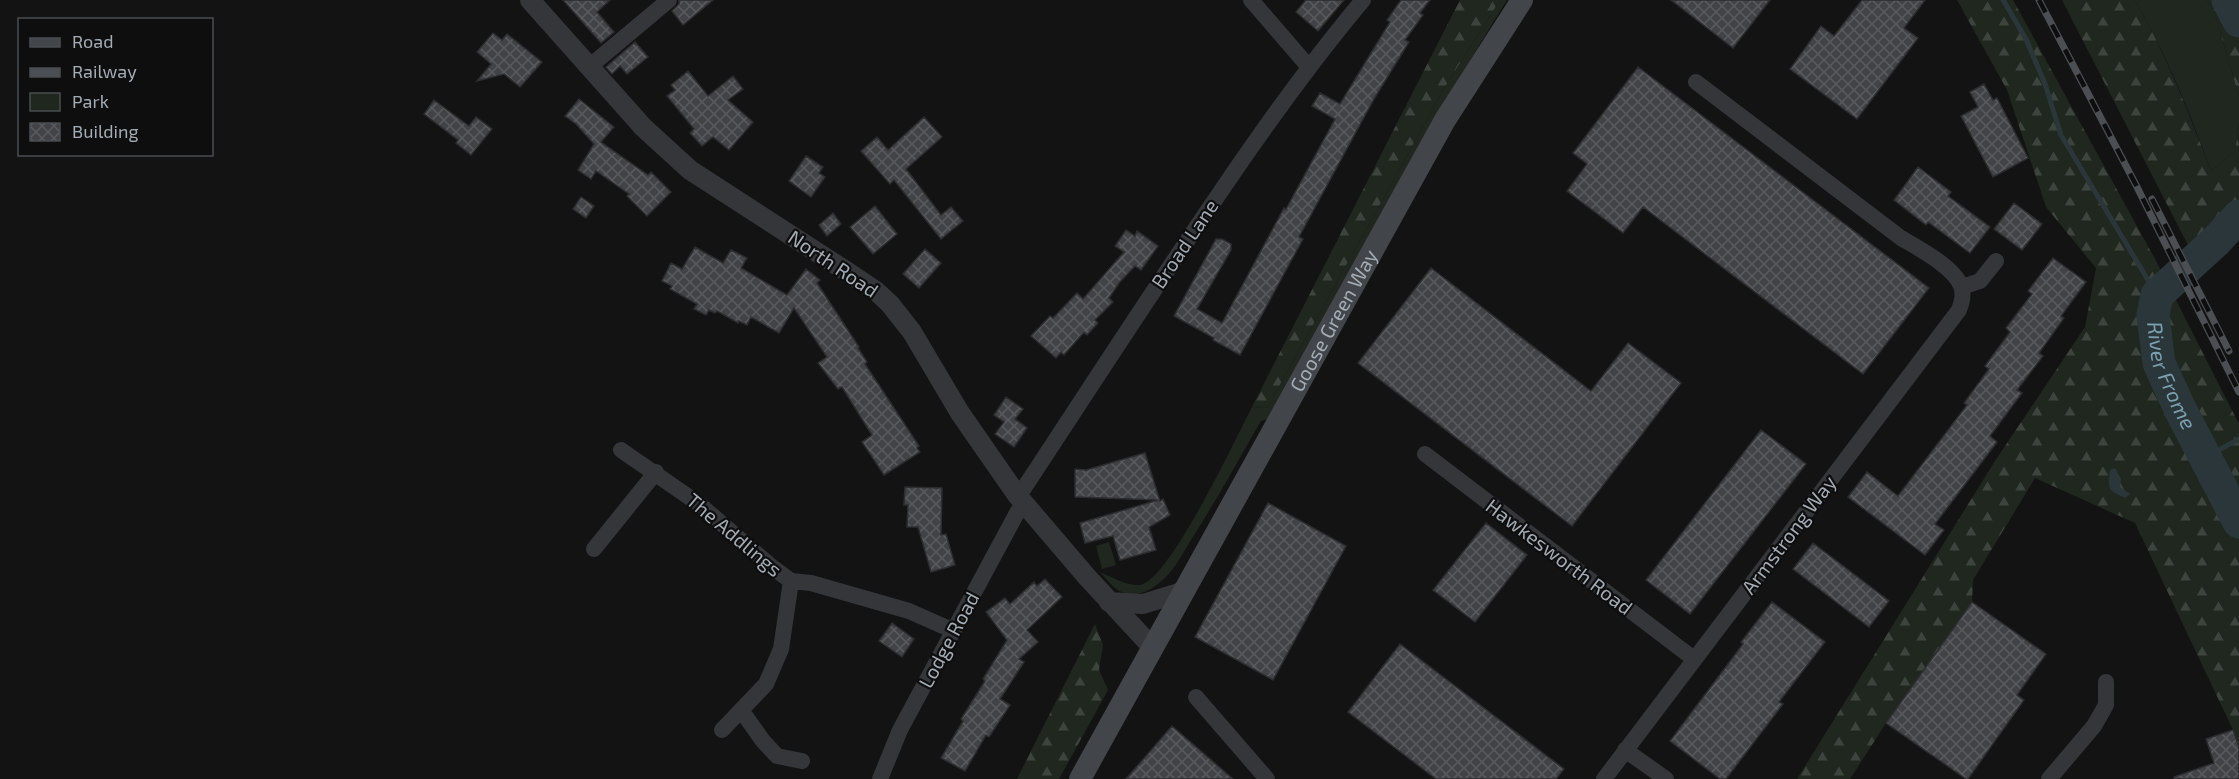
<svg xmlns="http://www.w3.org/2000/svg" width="2239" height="779" viewBox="0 0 2239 779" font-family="'Exo 2',sans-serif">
	<defs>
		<pattern id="forest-firs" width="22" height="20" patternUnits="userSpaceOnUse" patternTransform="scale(1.5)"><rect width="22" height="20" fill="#1f271f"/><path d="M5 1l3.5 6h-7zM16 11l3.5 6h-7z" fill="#3d443d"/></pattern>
		<pattern id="building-cross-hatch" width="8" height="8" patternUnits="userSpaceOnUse" patternTransform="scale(1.5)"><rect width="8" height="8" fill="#424347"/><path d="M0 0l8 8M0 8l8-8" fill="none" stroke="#5a5b5f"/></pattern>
	</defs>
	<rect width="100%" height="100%" fill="#131314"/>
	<path fill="#1f271f" d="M1500,0h7c-85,137 -161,278 -238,419l-8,2c-23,40 -45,80 -70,119 -9,15 -19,34 -33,44 -9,7 -22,13 -34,9 -10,-3 -17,-14 -24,-21 12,5 26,14 40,13 29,-4 97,-149 112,-178l15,1 179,-323z
		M2135,0h72l7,11 25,86v27l-4,27 -24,20c-21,-59 -45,-117 -76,-171z
		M1109,542l7,23 -14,4 -6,-23z"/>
	<path fill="url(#forest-firs)" d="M1460,0h40l-54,85 -179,323 -15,-1z
		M1957,0h56l142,259 84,165v323l-6,-17 -98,-207 -100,-45 -62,102 -1,22 -86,121 -36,56h-53l198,-318 90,-134 11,-59 -50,-61 -39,-117z
		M2062,0h73c31,54 54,113 76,171l24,-20 4,-27v84l-27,28 -20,17z
		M2207,0h16l16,31v66l-25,-86z
		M1095,624l8,21 -4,25 9,20 -49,89h-42z"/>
	<path fill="#2b363a" d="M2115,468l6,11 -1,8 10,7 -5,4c-18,-8 -17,-9 -15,-28z"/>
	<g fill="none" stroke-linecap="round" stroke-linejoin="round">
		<path stroke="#2b363a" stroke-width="5" d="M2003,0l23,39 19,45 16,51 96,160
			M2206,457l33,-18"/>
		<g stroke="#2b363a" stroke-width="33">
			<path d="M2228,0l11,21"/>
			<path id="s1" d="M2239,216l-23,25 -59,54 -4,20 6,48 21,46 59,113"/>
		</g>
	</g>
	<path fill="url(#building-cross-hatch)" stroke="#2d2d30" stroke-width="1.5" d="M563,0h47l-13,12 17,20 -13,11z
		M679,0h34l-30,25 -11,-14 7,-7z
		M1306,0h38l-26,31 -22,-19z
		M1401,0h29l-10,13 3,2 -18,25 4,2 -35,57 -75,138 4,2 -63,116 -27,-15 1,-2 -40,-22 42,-77h6l9,5v6l-34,59 25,14 62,-115 2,1 49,-90 -23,-13 8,-13 20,11 50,-82 -3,-2z
		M1671,0h99l-37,48z
		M1862,0h63l-21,28 14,10 -61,81 -67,-50 31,-43 13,10z
		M493,33l9,7 5,-6 35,28 -22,25 -16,-13 -27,7 14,-17 -14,-12z
		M635,42l13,15 -21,17 -7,-8 -8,8 -6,-7z
		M1638,67l291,221 -66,86 -220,-167 -20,26 -56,-42 20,-27 -14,-11z
		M688,71l20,25 25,-20 10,13 -15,11 25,22 -24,28 -16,-13 -11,9 -12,-13 4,-4 -27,-33 8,-6 -4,-5z
		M1984,84l9,16 4,-2 31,60 -35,19 -32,-61 17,-9 -8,-15z
		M579,99l35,28 -13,15 47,33 3,-3 20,20 -24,24 -20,-20 2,-2 -33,-23 -5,8 -13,-9 16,-26 -18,-20 -11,-8z
		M434,100l35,26 7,-9 16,12 -21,26 -15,-12 2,-3 -34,-26z
		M924,117l18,20 -36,32 35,46 10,-8 12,14 -22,18 -47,-59 -4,4 -29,-33 16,-14 11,13z
		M806,156l17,11 -4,6 6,4 -14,20 -22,-16z
		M1918,167l33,25 -3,4 42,31 -20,26 -42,-31 -2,3 -32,-25z
		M581,197l13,9 -8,12 -13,-9z
		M2014,203l28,21 -20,26 -28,-21z
		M875,206l22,28 -24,20 -23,-27z
		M833,213l8,11 -14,12 -8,-11z
		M1126,230l9,6 2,-5 21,15 -17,24 -6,-4 -16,17 -10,15 4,4 -18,18 3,3 -11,12 -3,-3 -20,23 -3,-3 -5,6 -25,-22 19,-20 3,2 24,-25 6,6 41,-47 -9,-6z
		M695,247l28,16 8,-13 16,8 -6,10 46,27 19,-26 14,11 -3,3 42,64 -1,1 9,14 -2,2 54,82 -2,2 3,4 -36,23 -22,-33 10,-7 -30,-48 -4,2 -20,-26 9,-6 -33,-49 -15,25 -28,-16 -4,8 -8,-4 -1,2 -21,-12 -2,2 -6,-3 -3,5 -12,-6 3,-5 -27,-15 2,-3 -10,-5 9,-18 11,6z
		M925,249l16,14 -22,25 -16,-14z
		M2053,258l33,24 -25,34 3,2 -25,35 4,3 -26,34 5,3 -32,43 7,6 -62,82 9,6 -19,25 -77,-58 19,-25 31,24 69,-91 -3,-2 25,-34 -4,-3 25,-34 -4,-4 26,-34 -4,-3z
		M1431,268l160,123 37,-48 53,40 -109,143 -214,-163z
		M1006,397l17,12 -8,10 12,9 -13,19 -19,-13 9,-12 -10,-7z
		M1761,430l45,34 -116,150 -44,-34z
		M1145,453l15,48 3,-2 7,16 -21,12 7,23 -36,10 -7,-24 -28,7 -5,-20 78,-23 -83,-3v-28l11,1z
		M905,487l37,1 -1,47 5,-1 9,31 -24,7 -13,-45h-11l1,-22h-4z
		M1268,503l78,43 -73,134 -78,-43z
		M1486,523l41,32 -52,67 -42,-32z
		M1813,543l76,58 -20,26 -76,-58z
		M1045,579l17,18 -35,33 11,12 -19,17 5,3 -24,37 10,6 -21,32 -3,-2 -21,36 -24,-13 22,-37 -2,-2 24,-38 -2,-2 24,-39 -21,-28 19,-14 5,6 24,-22 3,4z
		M1772,602l53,40 -46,60 4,2 -57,75h-6l-50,-38 73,-97 -2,-2z
		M1972,602l74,52 -29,41 7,5 -56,79h-2l-80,-56z
		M892,623l22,16 -12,18 -23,-16z
		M1400,644l164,125 -8,10h-120l-88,-67z
		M1172,726l61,53h-107z
		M2233,730l6,17v32h-65v-2l40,-14 -8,-24z"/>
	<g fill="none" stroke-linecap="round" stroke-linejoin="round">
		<path stroke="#343639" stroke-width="16" d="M1251,0l57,66
			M589,67l80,-67
			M1962,287l18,-6 16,-20
			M621,450l78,54 73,63 19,14 20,2 98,28 45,20
			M1425,454l269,205
			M1017,495l7,-7c64,-97 127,-195 193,-291 46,-68 93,-134 146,-197
			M594,549l62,-77
			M1196,697l71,82
			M741,710l22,31 14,15 25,5
			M722,730l44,-46 15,-35 10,-68
			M1625,750l41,29
			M880,779l20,-49 118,-219 7,-6
			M1604,779l355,-469c3,-8 5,-15 2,-24 -7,-19 -43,-38 -60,-48l-205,-156
			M2049,779l45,-53 12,-21v-23"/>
		<path stroke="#343639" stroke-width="20" d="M530,0l113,127 47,43 156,101 30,20 14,13 22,28 48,81 57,82 70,82 65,70
			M1109,602l34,2 42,-13"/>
		<path stroke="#424549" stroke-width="22" id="s2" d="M1080,779l365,-659 77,-120"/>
		<defs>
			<path id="rail" d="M2039,0l97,185 103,207
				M2152,199l77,152"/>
		</defs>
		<use href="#rail" stroke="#4b4e52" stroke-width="7"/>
		<use href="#rail" stroke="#0e0e0f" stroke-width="4.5" stroke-dasharray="14" stroke-linecap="butt"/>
	</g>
	<g text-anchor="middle" stroke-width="4.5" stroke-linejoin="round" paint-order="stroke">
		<g font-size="20" fill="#a4acb5" stroke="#0e0e0f">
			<text transform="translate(1185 244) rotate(-56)" y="7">Broad Lane</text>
			<text transform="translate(833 264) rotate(34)" y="7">North Road</text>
			<text dy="7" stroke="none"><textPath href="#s2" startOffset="524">Goose Green Way</textPath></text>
			<text transform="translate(734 535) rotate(40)" y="7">The Addlings</text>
			<text transform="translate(1789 535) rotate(-53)" y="7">Armstrong Way</text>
			<text transform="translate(1559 557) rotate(37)" y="7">Hawkesworth Road</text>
			<text transform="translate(949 640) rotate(-62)" y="7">Lodge Road</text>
		</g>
		<g font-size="21" font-style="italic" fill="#7ba0b0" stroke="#0e0e0f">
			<text dy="7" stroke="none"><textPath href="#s1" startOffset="198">River Frome</textPath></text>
		</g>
	</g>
	<rect x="18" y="18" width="195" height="138" fill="#0e0e0f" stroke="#4a4d51" stroke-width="1.5"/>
	<rect x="30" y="38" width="30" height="9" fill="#424549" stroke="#4a4d51" stroke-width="1.5"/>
	<text x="72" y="48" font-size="18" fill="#a4acb5">Road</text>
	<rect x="30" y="68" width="30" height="9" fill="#4b4e52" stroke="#4a4d51" stroke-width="1.5"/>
	<text x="72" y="78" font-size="18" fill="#a4acb5">Railway</text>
	<rect x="30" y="93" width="30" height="18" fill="#1f271f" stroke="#4a4d51" stroke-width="1.5"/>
	<text x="72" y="108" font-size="18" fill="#a4acb5">Park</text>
	<rect x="30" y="123" width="30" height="18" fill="url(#building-cross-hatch)" stroke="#4a4d51" stroke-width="1.5"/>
	<text x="72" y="138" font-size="18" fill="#a4acb5">Building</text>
</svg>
